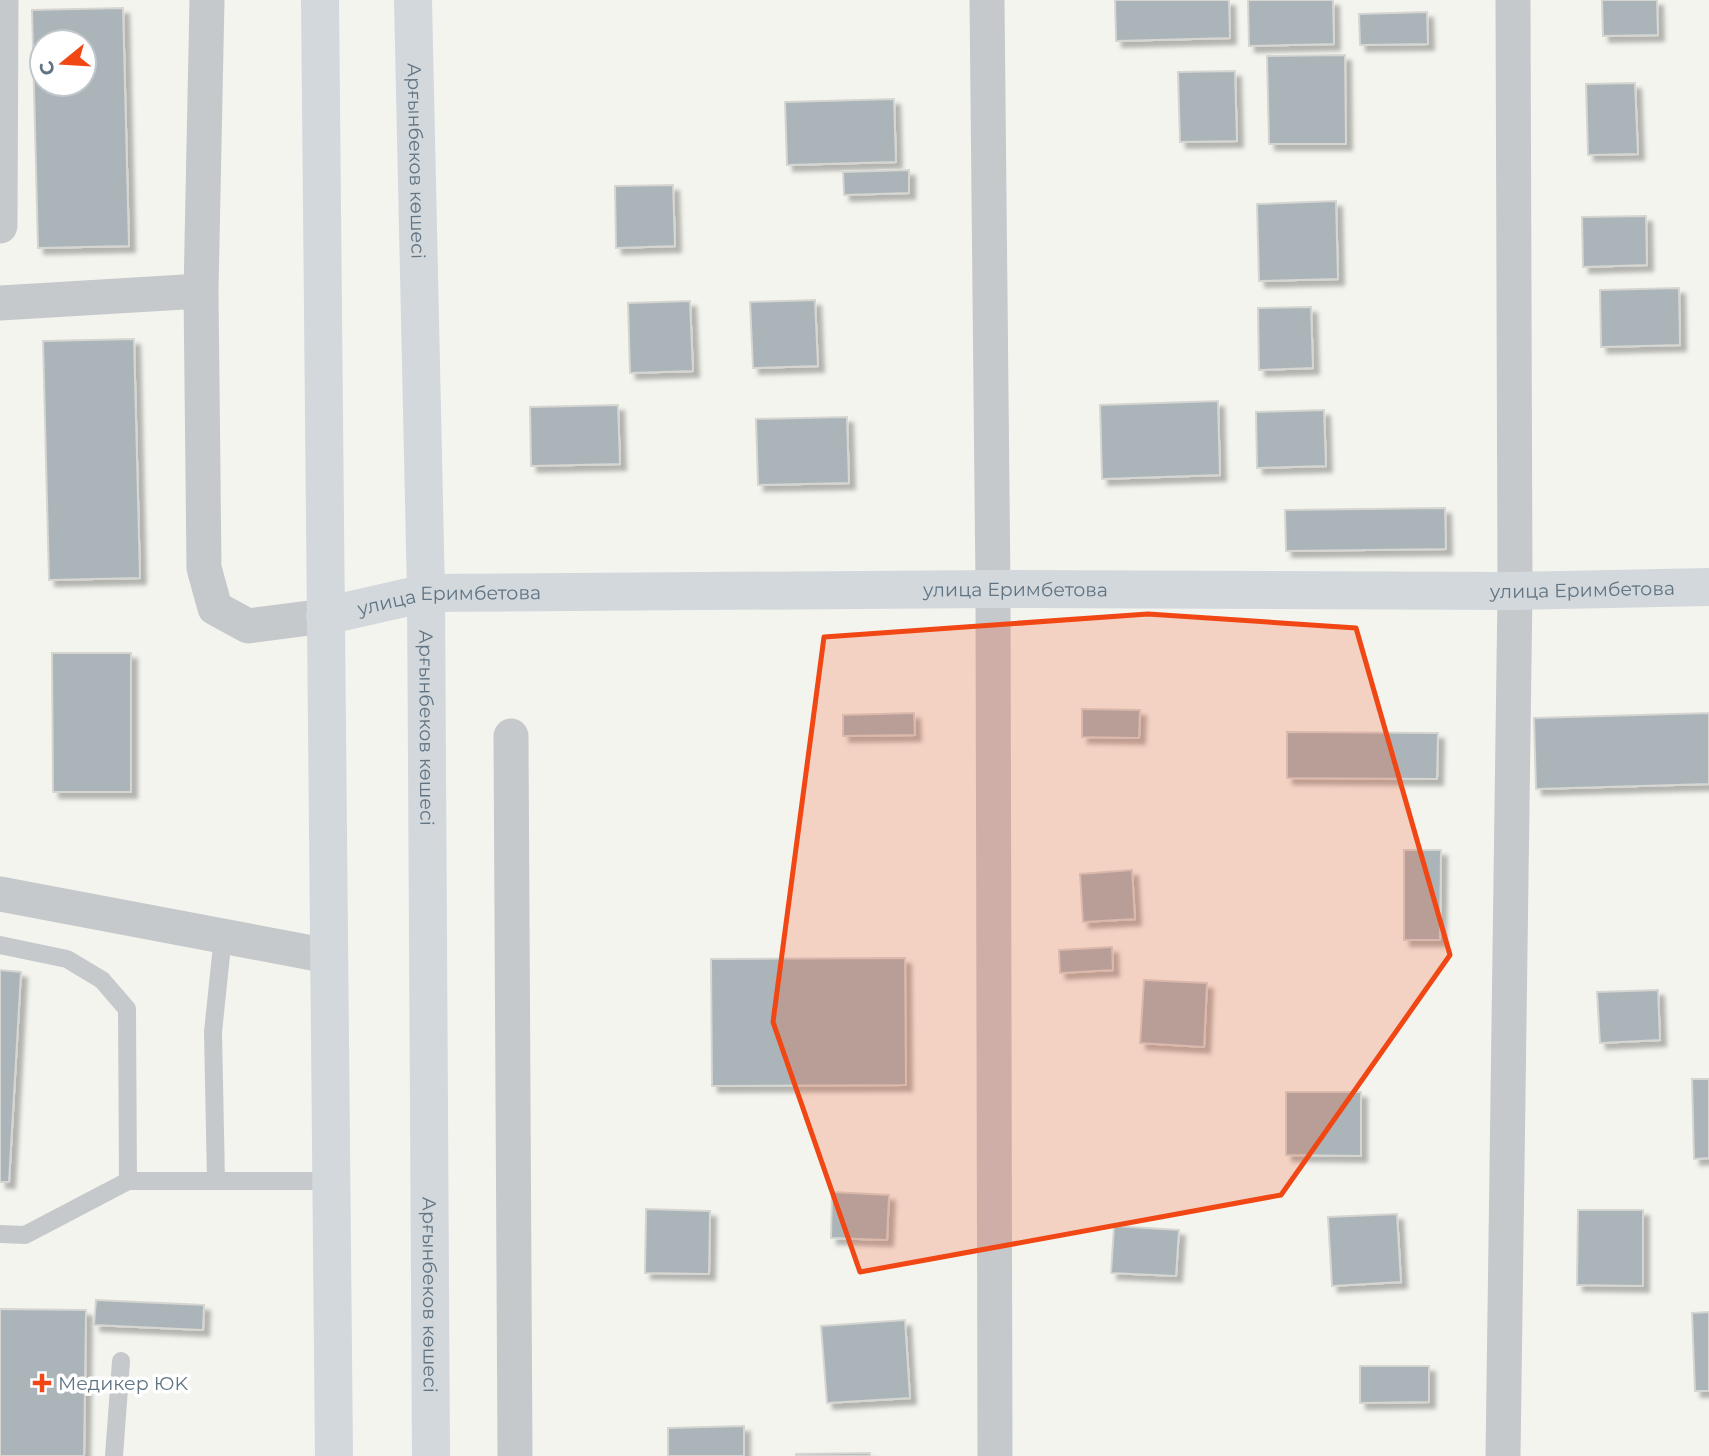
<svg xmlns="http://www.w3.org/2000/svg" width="1709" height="1456" viewBox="0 0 1709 1456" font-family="Montserrat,sans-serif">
	<defs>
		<filter id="shadow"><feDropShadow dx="6" dy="6" stdDeviation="2" flood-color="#0004"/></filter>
	</defs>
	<rect width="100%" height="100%" fill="#f4f4ef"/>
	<path fill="#abb4b8" stroke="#d5d5d2" stroke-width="2" fill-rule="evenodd" filter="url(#shadow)" d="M1115,0h114l1,38 -114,3z
		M1248,0h85l1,44 -85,2z
		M1602,0h55l1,35 -55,1z
		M123,8l6,238 -91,2 -6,-238zM42,42h42v42h-42z
		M1427,12l1,32 -68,1 -1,-31z
		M1345,55l1,89h-77l-2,-88z
		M1235,71l2,70 -57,1 -2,-70z
		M1635,83l3,71 -50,1 -2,-71z
		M894,99l2,63 -109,3 -2,-63z
		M909,170v23l-65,2 -1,-23z
		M673,185l2,61 -59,2 -1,-62z
		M1336,201l2,78 -79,2 -2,-77z
		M1646,216l1,49 -64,2 -1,-50z
		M1679,288l1,57 -79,2 -1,-57z
		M815,300l3,66 -65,2 -3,-66z
		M690,301l3,70 -63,2 -2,-70z
		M1311,307l2,61 -54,2 -1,-62z
		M134,339l6,239 -91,2 -6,-239z
		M1218,401l2,74 -118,4 -2,-74z
		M618,405l2,59 -89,2 -1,-59z
		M1324,410l2,56 -69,2 -1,-56z
		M847,417l2,66 -91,2 -2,-66z
		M1445,508l1,41 -160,2 -1,-41z
		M52,653h79v139h-78z
		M1082,709l58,1 -1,28 -57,-1z
		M914,713l1,22 -72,1v-21z
		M1709,713v71l-173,5 -2,-71z
		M1287,732l151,1 -1,46 -150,-1z
		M1404,850h37l-1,90h-36z
		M1132,870l3,49 -52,3 -3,-48z
		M1112,947l1,23 -53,3 -1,-23z
		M905,958l1,127 -194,1 -1,-127z
		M0,970l21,2 -12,210h-9z
		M1144,980l63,3 -3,64 -64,-4z
		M1658,990l2,50 -60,3 -3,-51z
		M1692,1079h17v79l-15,1z
		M1286,1092h75v64l-75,-1z
		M832,1192l57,3 -2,45 -56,-2z
		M646,1209l64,2 -1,63 -64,-1z
		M1578,1210h65v76l-66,-1z
		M1397,1214l4,68 -69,4 -4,-69z
		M1114,1226l65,4 -3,46 -65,-3z
		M96,1300l108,5 -1,25 -109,-5z
		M0,1309l86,1 -2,146h-84z
		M1709,1312v79h-14l-3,-78z
		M905,1320l5,78 -83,5 -6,-77z
		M1360,1366h69v36l-69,1z
		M744,1426v30h-76v-28z
		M870,1453v3h-74v-2z"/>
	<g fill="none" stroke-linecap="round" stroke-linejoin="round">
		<path stroke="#c6c9cc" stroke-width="18" d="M0,945l67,14 35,21 25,29 1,172
			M216,1181l-3,-149 10,-96
			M0,1234l25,1 103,-54h205
			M114,1456l7,-95"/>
		<path stroke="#c6c9cc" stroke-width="35" d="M207,0l-6,291 3,277 11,40 33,18 77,-10
			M987,0l6,589 2,867
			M0,226l1,-226
			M0,303l201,-12
			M511,736l4,720
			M0,894l328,62
			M1503,1456l12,-865 -2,-591"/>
		<path stroke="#d2d8dc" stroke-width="38" id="s1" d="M325,616l101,-23 567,-4 522,2 194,-4"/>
		<g stroke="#d2d8dc" stroke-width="38">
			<path d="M320,0l14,1456"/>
			<path id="s2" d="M413,0l13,593 5,863"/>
		</g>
	</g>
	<path fill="#f04714" fill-opacity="0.2" stroke="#f04714" stroke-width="5" stroke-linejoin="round" d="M1148,614l208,14 94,327 -169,240 -421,77 -87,-250 51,-385z"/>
	<path fill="#f04714" stroke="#fff" stroke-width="2.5" d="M38.5 1372.5h7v7h7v7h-7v7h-7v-7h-7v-7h7z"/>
	<g text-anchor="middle" stroke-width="7" stroke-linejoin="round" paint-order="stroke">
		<g font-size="19" fill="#617483" stroke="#fff">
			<text dy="7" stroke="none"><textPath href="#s2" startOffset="161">Арғынбеков көшесі</textPath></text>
			<text dy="7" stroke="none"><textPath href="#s1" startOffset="693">улица Еримбетова</textPath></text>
			<text dy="7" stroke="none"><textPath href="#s1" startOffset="1260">улица Еримбетова</textPath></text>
			<text dy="7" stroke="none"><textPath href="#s1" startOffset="126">улица Еримбетова</textPath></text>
			<text dy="7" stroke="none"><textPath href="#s2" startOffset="728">Арғынбеков көшесі</textPath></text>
			<text dy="7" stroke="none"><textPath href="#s2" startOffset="1295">Арғынбеков көшесі</textPath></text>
		</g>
		<g font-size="19" fill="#617483" stroke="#fff" text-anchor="start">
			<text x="58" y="1390">Медикер ЮK</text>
		</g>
	</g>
	<g transform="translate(63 63) rotate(252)"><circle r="33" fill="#ffffff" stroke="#c0c7cd" stroke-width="2"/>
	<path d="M0-5L12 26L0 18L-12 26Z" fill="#f04714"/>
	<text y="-10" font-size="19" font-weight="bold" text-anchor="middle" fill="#617483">С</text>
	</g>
</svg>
